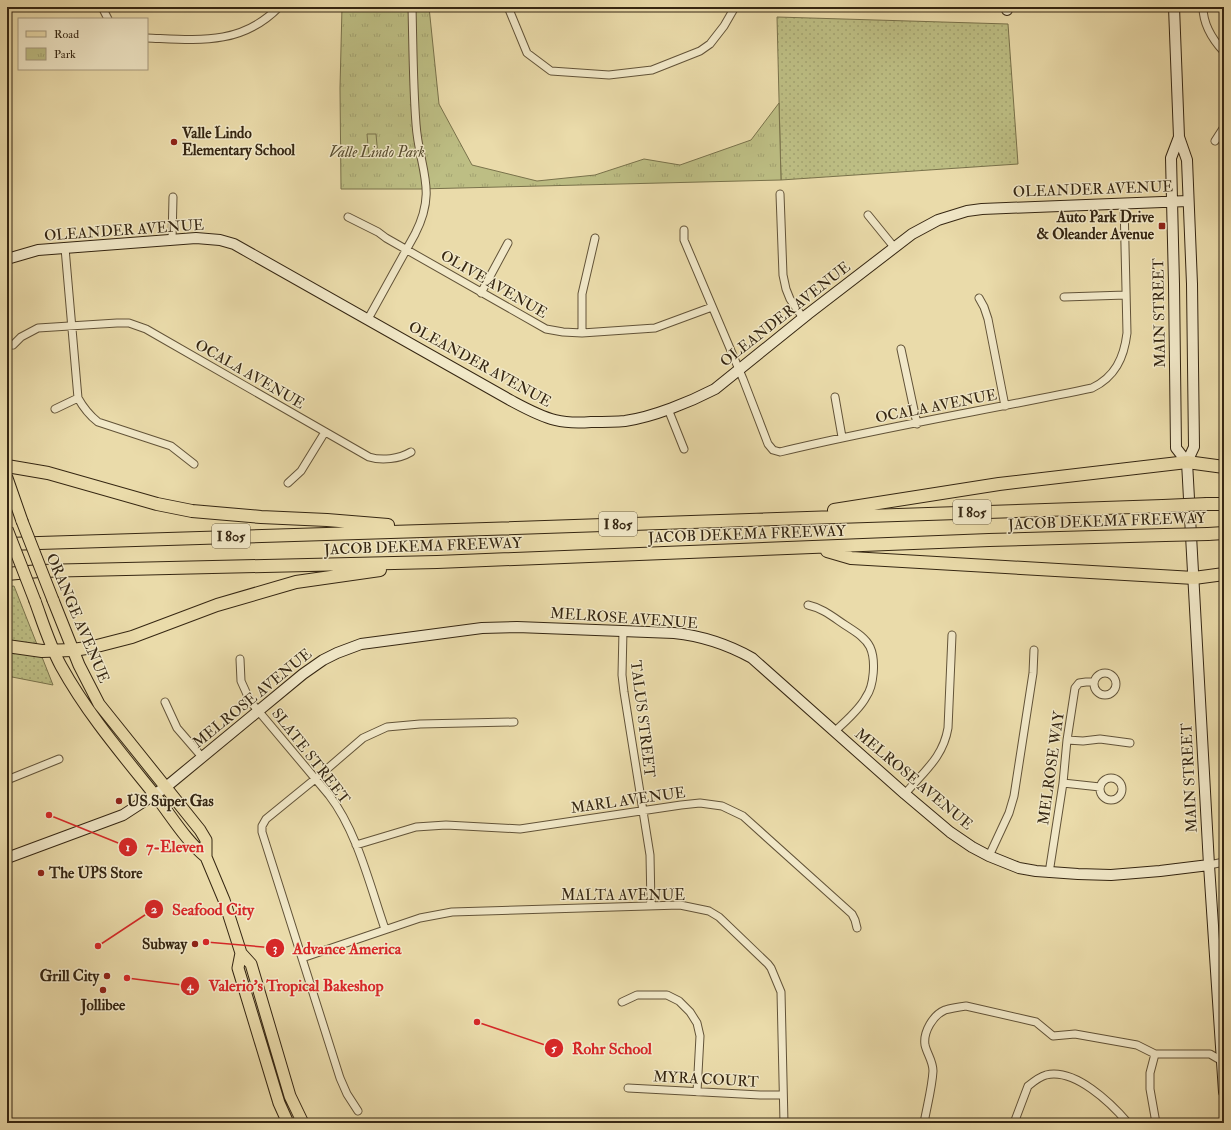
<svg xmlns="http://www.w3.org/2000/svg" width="1231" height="1130" viewBox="0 0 1231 1130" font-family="'IM FELL Double Pica',serif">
	<defs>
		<pattern id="grass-dots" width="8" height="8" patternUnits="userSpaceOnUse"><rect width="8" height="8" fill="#bdbe84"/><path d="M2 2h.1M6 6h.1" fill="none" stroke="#a3a371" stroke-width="1.8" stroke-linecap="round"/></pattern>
		<pattern id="park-tufts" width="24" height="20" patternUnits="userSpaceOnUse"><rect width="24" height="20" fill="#bdbe84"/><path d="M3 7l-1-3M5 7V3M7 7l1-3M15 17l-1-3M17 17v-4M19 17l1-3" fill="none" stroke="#a3a371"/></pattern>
	</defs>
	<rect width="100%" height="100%" fill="#eadbaa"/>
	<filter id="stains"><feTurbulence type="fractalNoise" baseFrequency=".005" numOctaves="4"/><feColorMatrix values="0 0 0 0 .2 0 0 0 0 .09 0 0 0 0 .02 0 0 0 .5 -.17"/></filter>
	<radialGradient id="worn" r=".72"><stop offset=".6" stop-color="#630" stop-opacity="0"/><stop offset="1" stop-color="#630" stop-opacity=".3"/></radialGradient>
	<path fill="url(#grass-dots)" stroke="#79724b" d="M777,17l231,7 10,140 -237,16z
		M14,586l39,99 -46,-9v-89z"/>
	<path fill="url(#park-tufts)" stroke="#79724b" d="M342,7h87l10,97 33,61 65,16 58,-6 49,-16 36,6 71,-25 28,-37 2,77 -361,9h-79l-1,-101z"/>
	<path fill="#bdbe84" stroke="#79724b" d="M367,134h9l2,22 -9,1z"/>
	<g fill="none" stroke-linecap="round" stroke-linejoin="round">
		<defs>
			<path id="street" d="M102,7l6,12
				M508,7l19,46 24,18 58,4 43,-5 48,-19 10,-7 14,-18 11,-19
				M1203,7c0,18 9,32 21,45
				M147,38c50,2 94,8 132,-31
				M1215,141l9,-14
				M780,194l3,81 3,14 4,10 13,19
				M868,215l26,32
				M348,217l30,15 8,6 160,91 17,3 19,1 73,-5 57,-21
				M684,230v10l59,139 25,65 5,6 7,2c103,-25 208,-42 312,-64 23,-11 32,-30 35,-55l-3,-130
				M172,240l1,-43
				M65,248l13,150c5,9 11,17 20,24l73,24 23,18
				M481,293l27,-50
				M1064,297l62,-2
				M979,298l5,9 4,12 17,87
				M368,319l47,-85c23,-45 4,-65 1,-110 -3,-39 -3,-78 -4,-117
				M582,333v-39l13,-56
				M13,345l8,-8 17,-9 79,-5h12l17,6 223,128c13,4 30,2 42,-5
				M901,349l16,75
				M835,397l7,40
				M55,409l23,-11
				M668,409l16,40
				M288,483l13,-12 24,-39
				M808,605c14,3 25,12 37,20 9,6 20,12 25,22 6,13 4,39 -4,50 -5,10 -22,26 -31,34
				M623,630l-1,45 2,17 26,163 1,50
				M240,659l1,22 9,20 79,94c28,36 41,91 56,134
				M1094 684a11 11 0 1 1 22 0a11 11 0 1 1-22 0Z
				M165,702l12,26 25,29
				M1067,740l16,1 17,-2 30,4
				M1100 789a11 11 0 1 1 22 0a11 11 0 1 1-22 0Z
				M7,780l52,-21
				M1063,783l37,4
				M905,794c18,-22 38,-36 43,-66l4,-93
				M356,845l60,-18 30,-2 74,4 161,-24 19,-2 22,3 21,10 109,98 3,6 2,8
				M989,856l20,-43 5,-17 19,-123 1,-23
				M1209,865l15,-3
				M1049,873l14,-90 4,-43 8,-52 4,-5 7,-1h8
				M302,958l118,-40 32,-6 228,-7 29,6 10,6 49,47 3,4 10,24 3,131
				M622,1002l15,-7h30l12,6 11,11 7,11 3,13 -3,56
				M1155,1054l-5,19v16l6,34
				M628,1088l132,7h23
				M358,1111l-11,-17 -7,-16 -78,-246v-6l4,-7 54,-44 43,-37 24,-11 33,-3 94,-2
				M924,1123c3,-17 8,-35 9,-52 0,-10 -6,-17 -8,-26 -2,-13 8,-30 20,-35 7,-2 14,-3 21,-4l70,16 17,14 22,-2 62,11 18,9h55l12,7
				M1014,1123l14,-37c5,-4 11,-9 18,-11 29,-7 65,28 82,48"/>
			<path id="secondary" d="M1007,7v3
				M1174,7l5,130 8,23 5,124 2,163 -7,15 22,403 15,227
				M1179,137l-8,21 3,126 2,164 11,14
				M7,259l31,-9 158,-12 24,2 14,4 276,156c15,8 29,16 45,20 12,3 24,3 36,2 12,0 23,0 34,-1 28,-4 65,-19 90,-32l93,-75 104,-80 26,-14 29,-9 15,-2 206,-8
				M7,858l116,-43 43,-28 137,-113 20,-14 14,-7 24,-9 121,-16 35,-1 157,6c29,3 53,11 78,25l153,136 45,38 22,15 17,9 30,12 17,3 42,3 33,1 49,-4 49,-6"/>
			<path id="primary" d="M7,478l15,43
				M53,600l26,65 20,39 101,126 6,10v17l18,43 17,53 10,11 39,132 13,27
				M35,601c8,22 15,45 26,65 26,47 60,87 93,128 17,21 31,46 52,63
				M241,953l-3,15 41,135 9,20"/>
			<path id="highway" d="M7,466l41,7 109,31 35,7 69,6 66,3 61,5
				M1207,504h17
				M834,510l165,-26 188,-22 37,5
				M1208,534l16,-1
				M7,544l448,-14 708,-24
				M827,551l24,7 326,19 17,1 30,-4
				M7,574l32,-3 398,-9 552,-22 176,-5
				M7,646l35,5 31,-1 20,-3 39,-10 85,-32 79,-23 84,-12"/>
		</defs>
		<use href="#street" stroke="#625338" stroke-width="9"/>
		<use href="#secondary" stroke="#352612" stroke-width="12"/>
		<use href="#primary" stroke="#352612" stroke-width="13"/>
		<use href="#highway" stroke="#352612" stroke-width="14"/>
		<use href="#street" stroke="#f1e8c8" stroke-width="7"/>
		<use href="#secondary" stroke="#f1e8c8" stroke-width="10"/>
		<use href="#primary" stroke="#eadbaa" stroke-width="11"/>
		<use href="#highway" stroke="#eadbaa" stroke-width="12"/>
		<defs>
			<path id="primary-bridge" d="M22,521l31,79
				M7,529l28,72"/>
			<path id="highway-bridge" d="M1163,506l44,-2
				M1165,535l43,-1"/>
		</defs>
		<use href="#primary-bridge" stroke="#352612" stroke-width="13" stroke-linecap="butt"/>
		<use href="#highway-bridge" stroke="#352612" stroke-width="14" stroke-linecap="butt"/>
		<use href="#primary-bridge" stroke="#eadbaa" stroke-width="11"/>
		<use href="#highway-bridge" stroke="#eadbaa" stroke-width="12"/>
	</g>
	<g fill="#8f2418" stroke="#f1e8c8" stroke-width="1.5">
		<circle cx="174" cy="142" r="4"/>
		<rect x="1158" y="222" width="8" height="8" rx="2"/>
		<circle cx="119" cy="801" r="4"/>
		<circle cx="41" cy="873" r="4"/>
		<circle cx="195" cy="944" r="4"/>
		<circle cx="107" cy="976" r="4"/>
		<circle cx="103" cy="990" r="4"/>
	</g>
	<g text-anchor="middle" stroke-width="3" stroke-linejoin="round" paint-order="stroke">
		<g fill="#f1e8c8" stroke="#6d6049" stroke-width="1">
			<rect x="953" y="500" width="38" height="24" rx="3"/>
			<rect x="599" y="512" width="38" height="24" rx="3"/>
			<rect x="212" y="524" width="38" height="24" rx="3"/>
		</g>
		<g font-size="14" font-weight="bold" fill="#352612">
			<text x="972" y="517">I 805</text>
			<text x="618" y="529">I 805</text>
			<text x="231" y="541">I 805</text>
		</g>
		<g font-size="15" font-weight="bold" fill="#352612" stroke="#f1e8c8" text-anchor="start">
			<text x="182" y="138">Valle Lindo<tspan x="182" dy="17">Elementary School</tspan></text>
			<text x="1154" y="222" text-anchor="end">Auto Park Drive<tspan x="1154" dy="17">&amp; Oleander Avenue</tspan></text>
			<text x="127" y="806">US Super Gas</text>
			<text x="49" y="878">The UPS Store</text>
			<text x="187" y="949" text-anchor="end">Subway</text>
			<text x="99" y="981" text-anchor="end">Grill City</text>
			<text x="103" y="1010" text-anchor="middle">Jollibee</text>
		</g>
		<g font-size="15" font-style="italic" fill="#574c2e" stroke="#f1e8c8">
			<text x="377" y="157">Valle Lindo Park</text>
		</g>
		<g font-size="15" fill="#352612" stroke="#f1e8c8">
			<text transform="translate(1093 189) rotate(-2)" y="5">OLEANDER AVENUE</text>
			<text transform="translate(124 230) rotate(-4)" y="5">OLEANDER AVENUE</text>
			<text transform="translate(494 284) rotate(30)" y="5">OLIVE AVENUE</text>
			<text transform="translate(1159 313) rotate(-91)" y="5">MAIN STREET</text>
			<text transform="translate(785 314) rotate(-38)" y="5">OLEANDER AVENUE</text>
			<text transform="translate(480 364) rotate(29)" y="5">OLEANDER AVENUE</text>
			<text transform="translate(250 374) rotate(30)" y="5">OCALA AVENUE</text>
			<text transform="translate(936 406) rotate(-11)" y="5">OCALA AVENUE</text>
			<text transform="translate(1107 521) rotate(-2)" y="5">JACOB DEKEMA FREEWAY</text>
			<text transform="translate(747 534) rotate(-2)" y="5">JACOB DEKEMA FREEWAY</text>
			<text transform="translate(423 546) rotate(-2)" y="5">JACOB DEKEMA FREEWAY</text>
			<text transform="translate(78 618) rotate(67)" y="5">ORANGE AVENUE</text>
			<text transform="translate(624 618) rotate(4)" y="5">MELROSE AVENUE</text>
			<text transform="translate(252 698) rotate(-39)" y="5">MELROSE AVENUE</text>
			<text transform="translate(643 719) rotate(83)" y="5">TALUS STREET</text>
			<text transform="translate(311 756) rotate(52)" y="5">SLATE STREET</text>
			<text transform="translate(1051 768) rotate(-82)" y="5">MELROSE WAY</text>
			<text transform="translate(1189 778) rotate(-93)" y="5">MAIN STREET</text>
			<text transform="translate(914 779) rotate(40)" y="5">MELROSE AVENUE</text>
			<text transform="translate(628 800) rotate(-8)" y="5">MARL AVENUE</text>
			<text x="623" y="900">MALTA AVENUE</text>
			<text transform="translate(706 1079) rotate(3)" y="5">MYRA COURT</text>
		</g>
	</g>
	<path fill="none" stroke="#d62828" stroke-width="1.5" d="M49 815L128 847M98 946L154 909M206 942L275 948M127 978L190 986M477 1022L554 1048"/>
	<g fill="#d62828" stroke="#f1e8c8" stroke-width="1.5">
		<circle cx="49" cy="815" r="4"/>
		<circle cx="98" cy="946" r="4"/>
		<circle cx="206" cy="942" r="4"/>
		<circle cx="127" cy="978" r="4"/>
		<circle cx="477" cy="1022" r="4"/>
		<circle cx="128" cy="847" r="10"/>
		<circle cx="154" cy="909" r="10"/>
		<circle cx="275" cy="948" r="10"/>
		<circle cx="190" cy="986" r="10"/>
		<circle cx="554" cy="1048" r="10"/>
	</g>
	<g font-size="12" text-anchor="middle" font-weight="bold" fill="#fff">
		<text x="128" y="851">1</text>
		<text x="154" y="913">2</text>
		<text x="275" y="952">3</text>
		<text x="190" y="990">4</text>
		<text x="554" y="1052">5</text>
	</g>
	<g font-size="16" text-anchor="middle" font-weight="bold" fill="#d62828" stroke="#f1e8c8" stroke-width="3" stroke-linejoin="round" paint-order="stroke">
		<text x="175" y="852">7-Eleven</text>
		<text x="213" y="915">Seafood City</text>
		<text x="347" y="954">Advance America</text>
		<text x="296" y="991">Valerio's Tropical Bakeshop</text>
		<text x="612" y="1054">Rohr School</text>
	</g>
	<rect width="1231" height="1130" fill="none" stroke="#eadbaa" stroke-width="24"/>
	<rect x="8" y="8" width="1215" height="1114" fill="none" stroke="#352612" stroke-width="2"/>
	<rect x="12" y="12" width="1207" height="1106" fill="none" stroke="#352612"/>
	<rect x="18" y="18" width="130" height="52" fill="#f1e8c8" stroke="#a69a7f"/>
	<rect x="26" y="31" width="20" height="6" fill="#eadbaa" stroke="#a69a7f"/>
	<text x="54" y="38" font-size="12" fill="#352612">Road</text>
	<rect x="26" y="48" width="20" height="12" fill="url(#park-tufts)" stroke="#a69a7f"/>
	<text x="54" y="58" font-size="12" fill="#352612">Park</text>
	<rect width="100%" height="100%" filter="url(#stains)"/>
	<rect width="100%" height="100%" fill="url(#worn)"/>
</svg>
